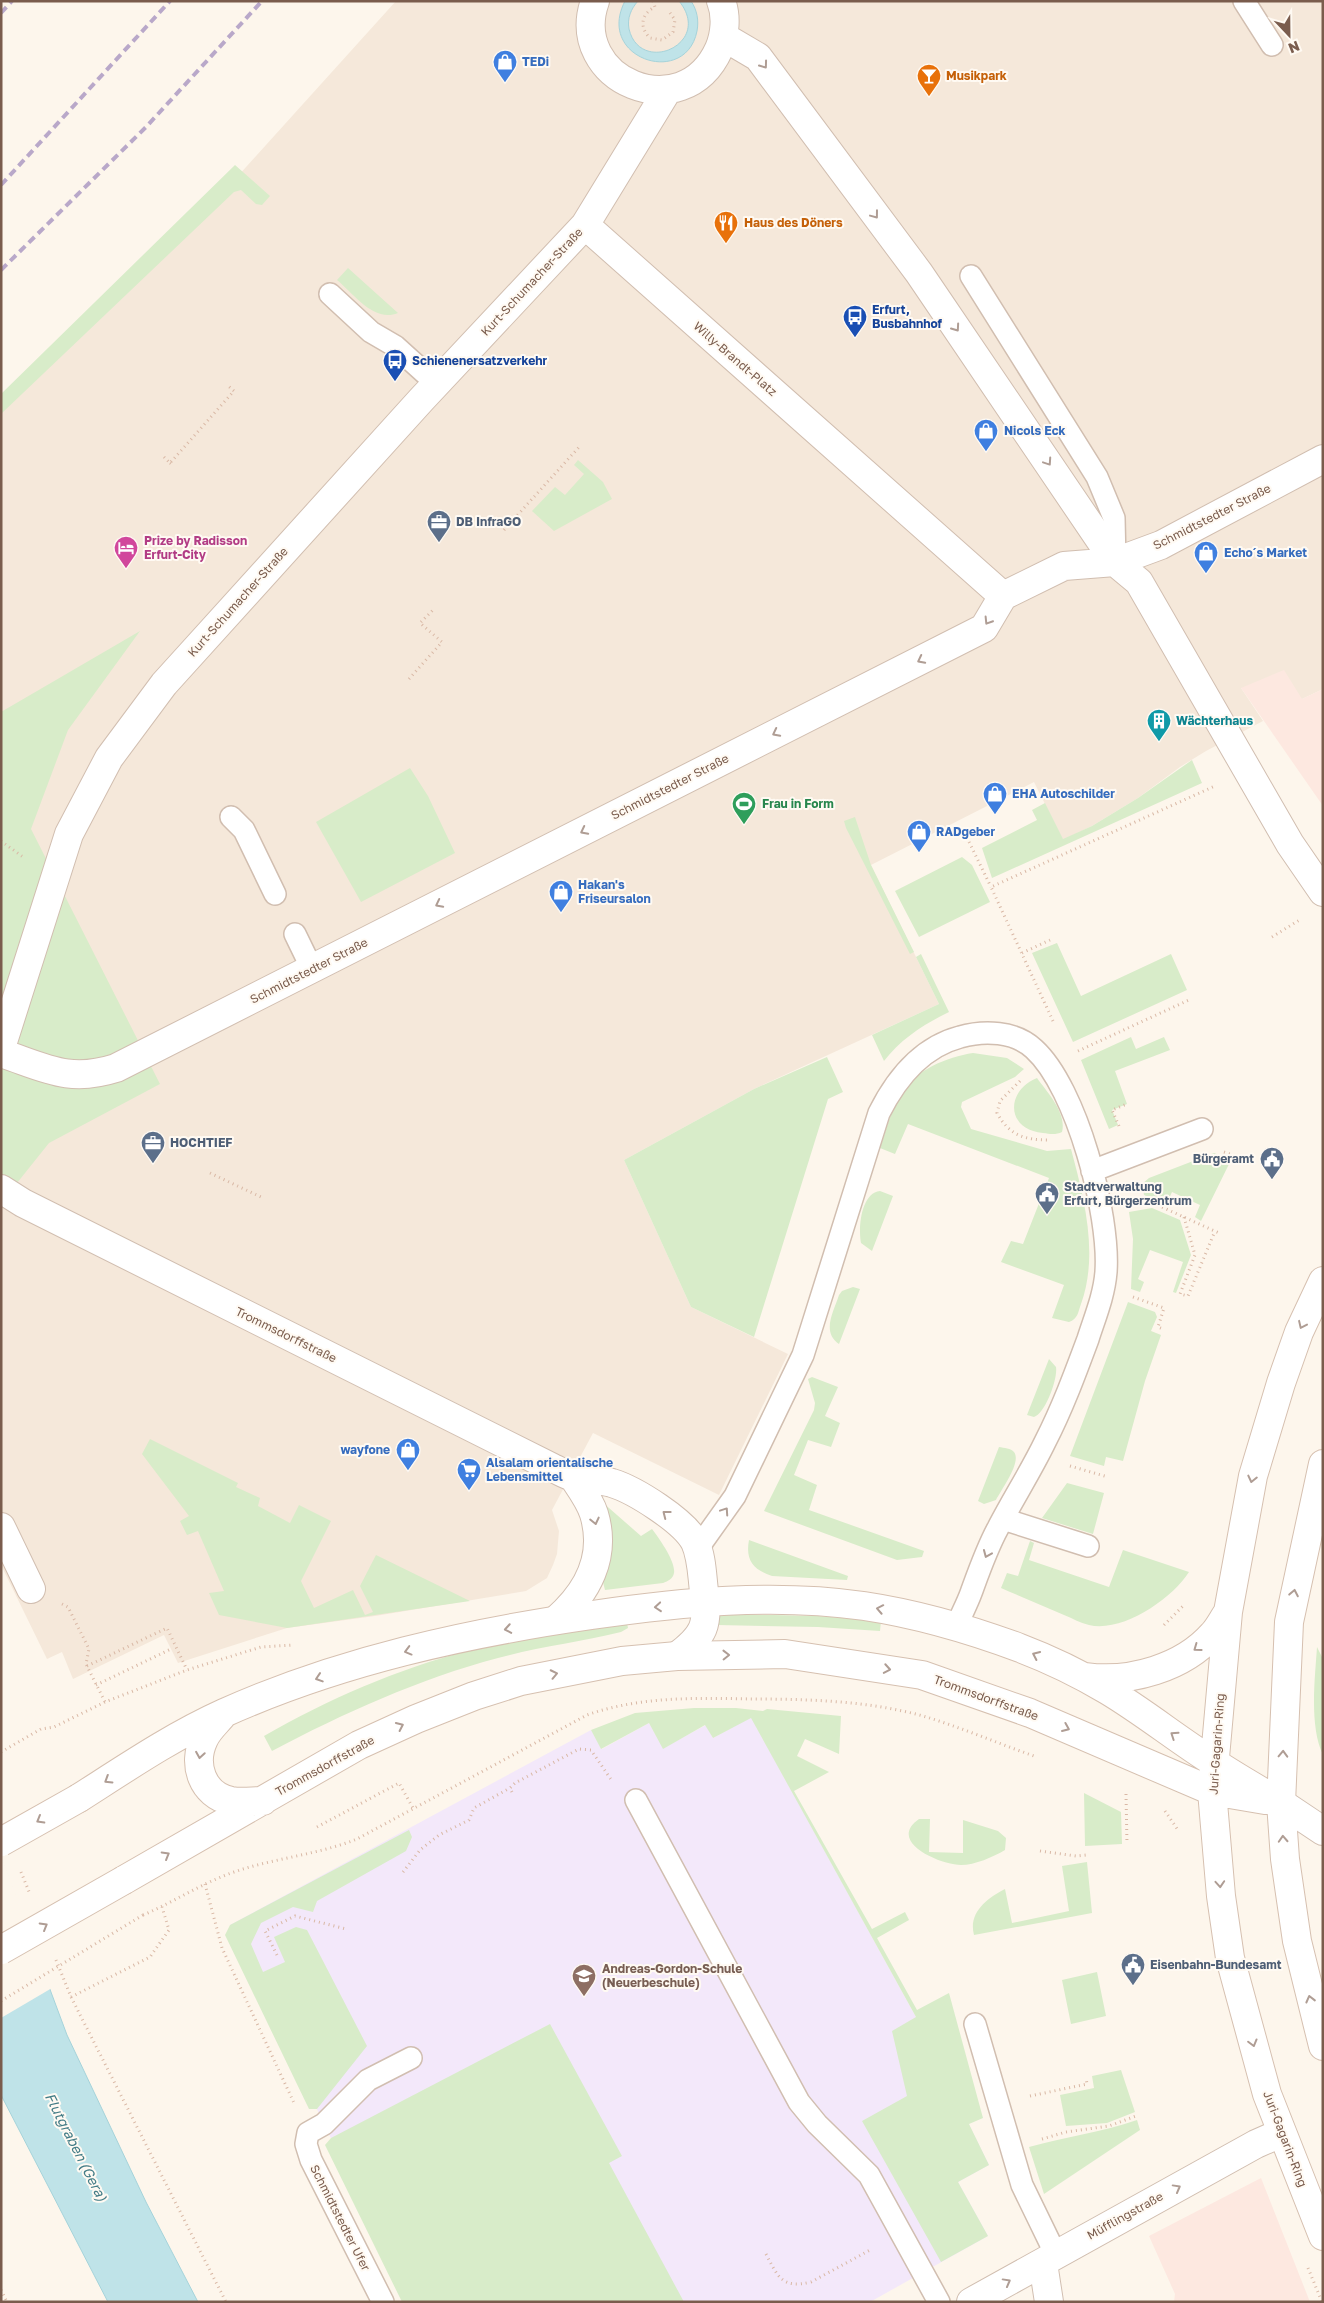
<svg xmlns="http://www.w3.org/2000/svg" width="1324" height="2303" viewBox="0 0 1324 2303" font-family="'Golos Text',sans-serif">
	<rect width="100%" height="100%" fill="#fdf6ec"/>
	<path fill="#f5e8da" d="M396,1h927v688l-21,10 -61,-11 22,33 -57,30 -26,16 -42,31 -46,28 -29,14 -29,-58 -163,83 68,139 -185,85 -130,71 67,147 97,47 -69,141 -126,-62 -41,77 7,21 -2,23 -4,11 -6,13 -21,13 -151,25 -88,12 -109,35 -14,-28 -91,44 -11,-27 -15,7 -46,-94v-1166l208,-191z"/>
	<path fill="#fde8e0" d="M1284,670l18,29 21,-10v117l-82,-118z
		M1261,2178l49,124h-136l1,-8 -26,-58z"/>
	<path fill="#f3e8fa" d="M751,1717l165,300 73,148 -31,17 30,54 -118,66h-459l-87,-178 -94,-199 361,-195 11,19 47,-26 14,25 43,-23 7,13z"/>
	<path fill="#d8ecc9" d="M235,165l35,31 -8,9 -6,-1 -15,-14 -7,2 -233,222v-20z
		M348,268l50,45c-24,10 -44,-19 -61,-33z
		M578,460l25,22 9,17 -58,32 -22,-20 23,-24 10,8 19,-21 -10,-9z
		M140,631l-72,99 -37,99 129,255 -111,59 -48,60v-491z
		M1192,760l10,23 -210,95 -10,-30 55,-28 -5,-10 13,-7 18,36 29,-13 46,-28z
		M410,768l18,28 27,57 -94,49 -45,-80z
		M855,817l16,48 43,87 -4,2 -64,-126 -2,-7z
		M962,857l10,8 18,37 -71,35 -24,-46z
		M1057,943l24,53 90,-42 16,36 -114,52 -41,-89z
		M921,954l28,58c-25,12 -48,27 -65,49l-12,-26 67,-31 -23,-47z
		M1131,1037l5,12 28,-12 6,13 -55,21 12,33 -15,6 6,15 -9,4 -28,-69z
		M973,1053l34,5 17,11 -9,8 -53,25 -1,5 10,22 76,22 24,-2c13,49 28,105 10,155 -3,8 -3,15 -12,18l-17,-4 12,-33 -63,-23 10,-21 12,3 26,-66 -141,-54 -13,30 -15,-6c6,-17 11,-38 20,-54 15,-24 47,-37 73,-41z
		M827,1057l16,35 -15,7 -74,238 -63,-30 -67,-147 130,-71z
		M1037,1078c10,14 30,35 25,54 -6,3 -12,2 -19,1 -37,-3 -38,-42 -6,-55z
		M1214,1153l17,7 -30,61 -6,-4 5,-12 -28,-13 -6,13 -22,-10 -2,-11 7,-6z
		M880,1191l13,5 -21,55 -11,-8c-3,-15 0,-50 19,-52z
		M1152,1208l28,12 11,35 -15,38 -3,-1 10,-30 -33,-12 -12,29 6,3 -4,10 -9,-3 2,-50 -4,-27z
		M853,1287l7,2 -21,55c-18,-12 -5,-33 0,-49l3,-4z
		M1128,1302l27,10 2,5 -6,14 10,4 -16,46 -22,80 -17,-4 -2,9 -34,-10z
		M1049,1359l7,8c2,12 -11,47 -22,50l-7,-2z
		M812,1377l26,10 -13,29 15,7 -9,24 -23,-7 -14,35 23,10 -8,25 115,41 -2,6 -25,3 -133,-49 50,-101 1,-7 -7,-24z
		M150,1439l88,44 -2,4 24,11 -2,8 32,17 9,-18 32,16 -30,60 13,27 39,-18 12,25 8,-3 -13,-26 16,-31 94,46 -183,27 -68,-13 -10,-22 15,-2 -26,-60 -11,4 -7,-14 9,-5 -47,-62z
		M999,1447c5,1 12,1 15,5 8,10 -13,38 -18,48l-12,4 -6,-3z
		M1067,1483l37,10 -11,41 -51,-16z
		M601,1501l40,35 11,-7c7,9 24,33 22,44 -1,6 -6,8 -11,10l-58,7 -2,-8 6,-25z
		M749,1540l99,36 -1,4 -75,-4c-18,-6 -27,-15 -23,-36z
		M1030,1541l4,2 -5,17 80,27 14,-37 66,22c-17,27 -67,61 -100,53 -9,-2 -17,-7 -25,-10 -21,-9 -42,-18 -63,-27l6,-15 11,3z
		M719,1614l99,2 63,5 -1,10 -62,-4 -101,-2z
		M627,1623l1,5 -7,4c-41,10 -83,15 -123,26 -79,21 -154,55 -226,93l-8,-15c64,-37 134,-67 206,-86 52,-13 105,-19 157,-27z
		M1317,1647l6,12v96c-14,-29 -8,-77 -6,-108z
		M694,1708h42l27,3 4,-2 74,7 -2,38 -34,-15 -8,17 32,16 -35,19 78,138 33,-17 4,8 -32,18 40,72 32,-17 34,125 -14,6 20,41 -31,17 30,54 -47,26 -79,-141 45,-25 -15,-65 24,-14 -165,-299 -38,20 -8,-13 -42,24 -14,-26 -48,26 -10,-19 44,-17z
		M1084,1793l37,19 1,32 -37,2z
		M919,1819h11l-1,33 34,1v-33l35,11 8,7 -1,12c-12,7 -30,15 -44,15 -20,0 -75,-23 -42,-46z
		M409,1830l3,7 -6,14 -89,50 -4,11 -20,-5 -32,16 -10,21 12,28 22,-10 -11,-25 22,-10 11,3 60,116 -50,63h-8l-84,-174 5,-10z
		M1087,1862l5,51 -118,22c-6,-22 13,-37 31,-46l7,34 57,-12 -7,-45z
		M1097,1972l9,44 -35,8 -9,-44z
		M550,2024l72,132 -13,7 75,139h-282l-77,-157 6,-7z
		M1121,2070l14,42 -28,11 -41,3 -6,-31 34,-7 -2,-12z
		M1137,2120l3,10 -96,64 -15,-47c36,-10 73,-15 108,-27z"/>
	<path fill="#bfe3e8" stroke="#a5d3da" d="M625,1h13c-7,8 -11,17 -9,28 11,47 85,15 50,-28h12c6,9 8,19 6,30 -11,57 -102,28 -72,-30z
		M1,1858l66,177 79,167 52,100h-90l-107,-207z"/>
	<path fill="#fdf6ec" d="M1,1855l51,133 -51,30z"/>
	<g fill="none" stroke-linecap="round" stroke-linejoin="round">
		<defs>
			<path id="lane" d="M1244,1l28,44
				M971,276l126,201 17,41 1,44
				M330,294l41,38 24,14 42,38
				M231,817l13,13 31,64
				M295,934l17,35
				M1092,1171l110,-42
				M1003,1519l85,27
				M698,1552l5,-11 32,-45 68,-141 76,-242c17,-34 43,-66 81,-76 24,-7 55,-6 74,12 43,39 76,166 72,223 -2,24 -11,45 -18,67 -13,35 -26,70 -43,103 -14,29 -32,57 -47,86 -11,20 -19,43 -27,65 -4,11 -10,22 -15,34
				M636,1800l163,302 18,22 52,51 70,127
				M975,2024l47,161 34,70
				M383,2302l-72,-142 -5,-16 2,-11 16,-9 44,-44 43,-22"/>
			<path id="street" d="M595,1c-28,79 88,128 124,48 6,-14 8,-33 2,-48
				M724,37l34,20 161,216 196,289 24,20 151,262 33,48
				M585,225l418,371
				M1,1048l68,-214 40,-76 55,-74 257,-284 164,-175 82,-134
				M1,1053c45,15 68,30 115,15l868,-440 19,-32 61,-30 51,-4 46,-17 162,-86
				M1,1189l22,14 530,265c7,3 14,8 21,9 12,4 26,2 38,6 23,7 72,38 83,59 7,15 7,34 9,49 5,34 0,45 -27,65
				M1,1527l30,62
				M556,1620c31,-27 51,-63 38,-106 -4,-13 -13,-25 -21,-37
				M1281,1803l42,28
				M1043,2263l6,39
				M971,2302l285,-158 25,-11"/>
			<path id="secondary" d="M1323,1281l-24,51 -18,51 -28,93 -25,136 -16,179 9,105 9,62 37,136 56,142
				M1323,1464l-34,158 -8,181 4,56 12,82 26,105
				M1086,1677c44,6 97,-9 127,-43 6,-6 10,-15 15,-22
				M221,1717c-6,7 -13,13 -17,22 -12,25 -2,56 27,62 11,2 21,0 32,0
				M79,1798c47,-30 94,-62 145,-85 116,-52 243,-80 368,-98 90,-13 182,-22 272,-9 53,8 105,23 156,42 29,11 60,26 87,42 37,22 71,50 108,73 21,14 44,27 66,40
				M124,1880l235,-135 57,-26 58,-23 47,-15 101,-20 55,-5 108,-2 137,21 108,38 182,78 53,9"/>
		</defs>
		<use href="#lane" stroke="#d1beb0" stroke-width="24"/>
		<use href="#street" stroke="#d1beb0" stroke-width="30"/>
		<use href="#secondary" stroke="#d6c0b0" stroke-width="30"/>
		<path stroke="#d9b8a5" stroke-width="3" stroke-dasharray="1 4" stroke-linecap="butt" d="M653,1l2,6c-14,7 -16,20 -5,31l12,2 11,-8 2,-12 -7,-10
			M164,457l6,6 64,-72 -7,-6
			M170,463l4,3
			M504,530l76,-84
			M409,679l33,-37 -22,-19 15,-15
			M1,841l22,16
			M969,842l22,45
			M1272,937l29,-18
			M1022,953l28,-13
			M1053,1021l-62,-134 224,-101
			M1078,1051l113,-52
			M1020,1081l-20,20 -3,12c12,22 27,27 52,27
			M1119,1126l-7,-16 15,-6
			M1224,1152l9,3
			M210,1173l51,24
			M1133,1202l20,1 66,30
			M1184,1217l11,38 -15,39 8,2 27,-65
			M1133,1297l31,11 -6,19 5,2
			M1070,1466l38,11
			M62,1604l6,3 21,42 -3,15 19,38
			M1164,1625l21,-21
			M87,1666l80,-38 20,42
			M96,1685l75,-36
			M1,1752l40,-23 13,-2 51,-25 82,-32 74,-23 32,-2
			M512,1792l-2,-4 5,-5 64,-34 12,1 21,31
			M1126,1794l1,50
			M1165,1811l13,19
			M317,1827l82,-44 14,25
			M1040,1851l36,5 10,-1
			M21,1872l9,22
			M403,1872l17,-22 19,-15 30,-15 5,-12 36,-20
			M205,1884l17,64 72,155
			M143,1915c31,-13 59,-32 91,-43 40,-14 83,-17 123,-33l230,-124c53,-19 111,-17 166,-16 56,0 116,2 170,17 37,11 74,27 111,40
			M277,1955l-12,-24 30,-15 51,13
			M56,1960l15,37 155,305
			M1187,1969l8,-2
			M71,1997l79,-40 19,-27 -7,-23
			M1030,2096l57,-12 -1,-6
			M1042,2139l24,-7 43,-6 27,-10
			M766,2254c12,23 16,35 45,28l61,-33
			M1308,2268l14,34
			M1,2290l6,12"/>
		<use href="#lane" stroke="#fff" stroke-width="21"/>
		<use href="#street" stroke="#fff" stroke-width="28"/>
		<use href="#secondary" stroke="#fff" stroke-width="28"/>
		<path stroke="#b9a8c9" stroke-width="4" stroke-dasharray="8 5" stroke-linecap="butt" d="M1,13l11,-12
			M1,185l169,-184
			M1,270l145,-143 116,-126"/>
		<defs>
			<path id="secondary-bridge" d="M1,1842l78,-44
				M1,1950l123,-70"/>
		</defs>
		<use href="#secondary-bridge" stroke="#d6c0b0" stroke-width="30" stroke-linecap="butt"/>
		<path stroke="#d9b8a5" stroke-width="3" stroke-dasharray="1 4" stroke-linecap="butt" d="M1,2001l142,-86"/>
		<use href="#secondary-bridge" stroke="#fff" stroke-width="28"/>
	</g>
	<defs><path id="oneway-chevron" d="M-2-3.5L2.5 0L-2 3.5" fill="none" stroke-width="1.6" stroke-linecap="round" stroke-linejoin="round" transform="scale(1.25)"/></defs>
	<g stroke="#af9d94">
		<use href="#oneway-chevron" transform="translate(764 65) rotate(54)"/>
		<use href="#oneway-chevron" transform="translate(875 215) rotate(53)"/>
		<use href="#oneway-chevron" transform="translate(956 328) rotate(55)"/>
		<use href="#oneway-chevron" transform="translate(1048 462) rotate(56)"/>
		<use href="#oneway-chevron" transform="translate(988 621) rotate(122)"/>
		<use href="#oneway-chevron" transform="translate(921 660) rotate(153)"/>
		<use href="#oneway-chevron" transform="translate(776 733) rotate(153)"/>
		<use href="#oneway-chevron" transform="translate(584 831) rotate(153)"/>
		<use href="#oneway-chevron" transform="translate(439 904) rotate(153)"/>
		<use href="#oneway-chevron" transform="translate(1302 1325) rotate(115)"/>
		<use href="#oneway-chevron" transform="translate(1252 1479) rotate(103)"/>
		<use href="#oneway-chevron" transform="translate(725 1511) rotate(-56)"/>
		<use href="#oneway-chevron" transform="translate(666 1514) rotate(-142)"/>
		<use href="#oneway-chevron" transform="translate(595 1521) rotate(77)"/>
		<use href="#oneway-chevron" transform="translate(987 1554) rotate(113)"/>
		<use href="#oneway-chevron" transform="translate(1294 1593) rotate(-79)"/>
		<use href="#oneway-chevron" transform="translate(658 1607) rotate(175)"/>
		<use href="#oneway-chevron" transform="translate(880 1609) rotate(-169)"/>
		<use href="#oneway-chevron" transform="translate(508 1629) rotate(170)"/>
		<use href="#oneway-chevron" transform="translate(1197 1648) rotate(144)"/>
		<use href="#oneway-chevron" transform="translate(408 1651) rotate(165)"/>
		<use href="#oneway-chevron" transform="translate(726 1655) rotate(-1)"/>
		<use href="#oneway-chevron" transform="translate(1036 1655) rotate(-155)"/>
		<use href="#oneway-chevron" transform="translate(887 1669) rotate(10)"/>
		<use href="#oneway-chevron" transform="translate(554 1674) rotate(-12)"/>
		<use href="#oneway-chevron" transform="translate(319 1678) rotate(162)"/>
		<use href="#oneway-chevron" transform="translate(400 1726) rotate(-25)"/>
		<use href="#oneway-chevron" transform="translate(1066 1728) rotate(23)"/>
		<use href="#oneway-chevron" transform="translate(1174 1735) rotate(-146)"/>
		<use href="#oneway-chevron" transform="translate(1283 1754) rotate(-88)"/>
		<use href="#oneway-chevron" transform="translate(200 1755) rotate(99)"/>
		<use href="#oneway-chevron" transform="translate(108 1780) rotate(148)"/>
		<use href="#oneway-chevron" transform="translate(40 1820) rotate(150)"/>
		<use href="#oneway-chevron" transform="translate(1283 1839) rotate(-93)"/>
		<use href="#oneway-chevron" transform="translate(166 1855) rotate(-30)"/>
		<use href="#oneway-chevron" transform="translate(1220 1884) rotate(86)"/>
		<use href="#oneway-chevron" transform="translate(44 1926) rotate(-30)"/>
		<use href="#oneway-chevron" transform="translate(1310 1999) rotate(-104)"/>
		<use href="#oneway-chevron" transform="translate(1253 2043) rotate(75)"/>
		<use href="#oneway-chevron" transform="translate(1177 2188) rotate(-29)"/>
		<use href="#oneway-chevron" transform="translate(1007 2282) rotate(-29)"/>
	</g>
	<defs>
		<symbol id="shop-pin" viewBox="-11 -11 22 30"><path d="M0 17L-7.5 6A9.5 9.5 0 1 1 7.5 6Z" fill="#3f7fe0" stroke="#fffaf3"/><path d="M-5-2.5h2.3a2.7 3.5 0 0 1 5.4 0H5L5.5 6h-11ZM-1.5-2.5h3a1.5 2.3 0 0 0-3 0Z" fill="#fff"/></symbol>
		<symbol id="bar-pin" viewBox="-11 -11 22 30"><path d="M0 17L-7.5 6A9.5 9.5 0 1 1 7.5 6Z" fill="#e8710a" stroke="#fffaf3"/><path d="M-6-5H6L.8 .8V4.5H3.5V6h-7V4.5H-.8V.8Z" fill="#fff"/></symbol>
		<symbol id="restaurant-pin" viewBox="-11 -11 22 30"><path d="M0 17L-7.5 6A9.5 9.5 0 1 1 7.5 6Z" fill="#e8710a" stroke="#fffaf3"/><path d="M-5-6h1v4h1v-4h1v4h1v-4h1v5L-1.5 .5V6h-2V.5L-5-1ZM5-6V6H3V1.5H1.5Q1.5-4 5-6Z" fill="#fff"/></symbol>
		<symbol id="bus-pin" viewBox="-11 -11 22 30"><path d="M0 17L-7.5 6A9.5 9.5 0 1 1 7.5 6Z" fill="#1a4fb4" stroke="#fffaf3"/><path d="M-5-6H5V4H4V6H2V4H-2V6H-4V4H-5ZM-3.5-4V0h7V-4ZM-3.5 1.2v1.5H-2V1.2ZM2 1.2v1.5H3.5V1.2Z" fill="#fff"/></symbol>
		<symbol id="office-pin" viewBox="-11 -11 22 30"><path d="M0 17L-7.5 6A9.5 9.5 0 1 1 7.5 6Z" fill="#5c6f8a" stroke="#fffaf3"/><path d="M-6-3h4V-5.5h4V-3h4V5H-6ZM-1-4.5V-3h2v-1.5ZM-6 0V1H6V0Z" fill="#fff"/></symbol>
		<symbol id="hotel-pin" viewBox="-11 -11 22 30"><path d="M0 17L-7.5 6A9.5 9.5 0 1 1 7.5 6Z" fill="#d1479c" stroke="#fffaf3"/><path d="M-6-4.5h1.5V1H6V5H4.5V3h-9V5H-6ZM-4 0a1.8 1.8 0 1 1 3.6 0ZM.5 0V-2.5h3Q6-2.5 6 0Z" fill="#fff"/></symbol>
		<symbol id="building-pin" viewBox="-11 -11 22 30"><path d="M0 17L-7.5 6A9.5 9.5 0 1 1 7.5 6Z" fill="#0f9aa8" stroke="#fffaf3"/><path d="M-4-6H4V6H1V3H-1V6H-4ZM-2.5-4.3h1.7v1.8h-1.7ZM.8-4.3h1.7v1.8H.8ZM-2.5-1h1.7V.8h-1.7ZM.8-1h1.7V.8H.8Z" fill="#fff"/></symbol>
		<symbol id="stadium-pin" viewBox="-11 -11 22 30"><path d="M0 17L-7.5 6A9.5 9.5 0 1 1 7.5 6Z" fill="#2e9e5b" stroke="#fffaf3"/><path d="M0-5a6.5 5 0 1 0 0 10a6.5 5 0 1 0 0-10ZM-3.5-1.8h7v3.6h-7Z" fill="#fff"/></symbol>
		<symbol id="civic-pin" viewBox="-11 -11 22 30"><path d="M0 17L-7.5 6A9.5 9.5 0 1 1 7.5 6Z" fill="#5c6f8a" stroke="#fffaf3"/><path d="M-.6-6.5H3V-4.5H.6V-3L4-1V1h2V6H-6V1h2V-1L-.6-3ZM-1.2 2.5V6h2.4V2.5Z" fill="#fff"/></symbol>
		<symbol id="supermarket-pin" viewBox="-11 -11 22 30"><path d="M0 17L-7.5 6A9.5 9.5 0 1 1 7.5 6Z" fill="#3f7fe0" stroke="#fffaf3"/><path d="M-6-5.5h2.5l.6 2H6L4.5 2H-2.5L-4.4-4H-6ZM-1.5 3.2a1.3 1.3 0 1 0 .1 0ZM3 3.2a1.3 1.3 0 1 0 .1 0Z" fill="#fff"/></symbol>
		<symbol id="school-pin" viewBox="-11 -11 22 30"><path d="M0 17L-7.5 6A9.5 9.5 0 1 1 7.5 6Z" fill="#8d6e63" stroke="#fffaf3"/><path d="M0-5L7-2L0 1L-7-2ZM-4 1L0 2.5L4 1V4Q0 6-4 4Z" fill="#fff"/></symbol>
	</defs>
	<g fill-rule="evenodd">
		<use href="#shop-pin" x="491" y="48" width="28" height="38"/>
		<use href="#bar-pin" x="915" y="62" width="28" height="38"/>
		<use href="#restaurant-pin" x="712" y="209" width="28" height="38"/>
		<use href="#bus-pin" x="841" y="303" width="28" height="38"/>
		<use href="#bus-pin" x="381" y="347" width="28" height="38"/>
		<use href="#shop-pin" x="972" y="417" width="28" height="38"/>
		<use href="#office-pin" x="425" y="508" width="28" height="38"/>
		<use href="#hotel-pin" x="112" y="534" width="28" height="38"/>
		<use href="#shop-pin" x="1192" y="539" width="28" height="38"/>
		<use href="#building-pin" x="1145" y="707" width="28" height="38"/>
		<use href="#shop-pin" x="981" y="780" width="28" height="38"/>
		<use href="#stadium-pin" x="730" y="790" width="28" height="38"/>
		<use href="#shop-pin" x="905" y="818" width="28" height="38"/>
		<use href="#shop-pin" x="547" y="878" width="28" height="38"/>
		<use href="#office-pin" x="139" y="1129" width="28" height="38"/>
		<use href="#civic-pin" x="1258" y="1145" width="28" height="38"/>
		<use href="#civic-pin" x="1033" y="1180" width="28" height="38"/>
		<use href="#shop-pin" x="394" y="1436" width="28" height="38"/>
		<use href="#supermarket-pin" x="455" y="1456" width="28" height="38"/>
		<use href="#civic-pin" x="1119" y="1951" width="28" height="38"/>
		<use href="#school-pin" x="570" y="1962" width="28" height="38"/>
	</g>
	<g text-anchor="middle" stroke-width="4" stroke-linejoin="round" paint-order="stroke">
		<g font-size="12" font-weight="bold" fill="#366cbe" stroke="#fffaf3" text-anchor="start">
			<text x="522" y="66">TEDi</text>
			<text x="1004" y="435">Nicols Eck</text>
			<text x="1224" y="557">Echo´s Market</text>
			<text x="1012" y="798">EHA Autoschilder</text>
			<text x="936" y="836">RADgeber</text>
			<text x="578" y="889">Hakan's<tspan x="578" dy="14">Friseursalon</tspan></text>
			<text x="390" y="1454" text-anchor="end">wayfone</text>
			<text x="486" y="1467">Alsalam orientalische<tspan x="486" dy="14">Lebensmittel</tspan></text>
		</g>
		<g font-size="12" font-weight="bold" fill="#c56008" stroke="#fffaf3" text-anchor="start">
			<text x="946" y="80">Musikpark</text>
			<text x="744" y="227">Haus des Döners</text>
		</g>
		<g font-size="12" fill="#7a5c4d" stroke="#fffaf3">
			<text transform="translate(532 282) rotate(-47)" y="4">Kurt-Schumacher-Straße</text>
			<text transform="translate(735 359) rotate(41)" y="4">Willy-Brandt-Platz</text>
			<text transform="translate(1212 517) rotate(-27)" y="4">Schmidtstedter Straße</text>
			<text transform="translate(238 602) rotate(-48)" y="4">Kurt-Schumacher-Straße</text>
			<text transform="translate(670 787) rotate(-27)" y="4">Schmidtstedter Straße</text>
			<text transform="translate(309 971) rotate(-27)" y="4">Schmidtstedter Straße</text>
			<text transform="translate(286 1335) rotate(26)" y="4">Trommsdorffstraße</text>
			<text transform="translate(986 1698) rotate(20)" y="4">Trommsdorffstraße</text>
			<text transform="translate(1217 1744) rotate(-86)" y="4">Juri-Gagarin-Ring</text>
			<text transform="translate(325 1766) rotate(-29)" y="4">Trommsdorffstraße</text>
			<text transform="translate(1285 2139) rotate(69)" y="4">Juri-Gagarin-Ring</text>
			<text transform="translate(1125 2216) rotate(-29)" y="4">Müfflingstraße</text>
			<text transform="translate(340 2218) rotate(63)" y="4">Schmidtstedter Ufer</text>
		</g>
		<g font-size="12" font-weight="bold" fill="#164399" stroke="#fffaf3" text-anchor="start">
			<text x="872" y="314">Erfurt,<tspan x="872" dy="14">Busbahnhof</tspan></text>
			<text x="412" y="365">Schienenersatzverkehr</text>
		</g>
		<g font-size="12" font-weight="bold" fill="#4e5e75" stroke="#fffaf3" text-anchor="start">
			<text x="456" y="526">DB InfraGO</text>
			<text x="170" y="1147">HOCHTIEF</text>
			<text x="1254" y="1163" text-anchor="end">Bürgeramt</text>
			<text x="1064" y="1191">Stadtverwaltung<tspan x="1064" dy="14">Erfurt, Bürgerzentrum</tspan></text>
			<text x="1150" y="1969">Eisenbahn-Bundesamt</text>
		</g>
		<g font-size="12" font-weight="bold" fill="#b23c85" stroke="#fffaf3" text-anchor="start">
			<text x="144" y="545">Prize by Radisson<tspan x="144" dy="14">Erfurt-City</tspan></text>
		</g>
		<g font-size="12" font-weight="bold" fill="#0d838f" stroke="#fffaf3" text-anchor="start">
			<text x="1176" y="725">Wächterhaus</text>
		</g>
		<g font-size="12" font-weight="bold" fill="#27864d" stroke="#fffaf3" text-anchor="start">
			<text x="762" y="808">Frau in Form</text>
		</g>
		<g font-size="12" font-weight="bold" fill="#785e54" stroke="#fffaf3" text-anchor="start">
			<text x="602" y="1973">Andreas-Gordon-Schule<tspan x="602" dy="14">(Neuerbeschule)</tspan></text>
		</g>
		<g font-size="14" font-style="italic" fill="#437c86" stroke="#fffaf3">
			<text transform="translate(76 2147) rotate(63)" y="5">Flutgraben (Gera)</text>
		</g>
	</g>
	<rect width="1324" height="2303" fill="none" stroke="#7a5c4d" stroke-width="5"/>
	<g transform="translate(1289 35) rotate(158)" stroke="#fffaf3" stroke-width="4" paint-order="stroke">
	<path d="M0-4L9 19L0 12L-9 19Z" fill="#7a5c4d"/>
	<text y="-8" font-size="14" font-weight="bold" text-anchor="middle" fill="#7a5c4d">N</text>
	</g>
</svg>
